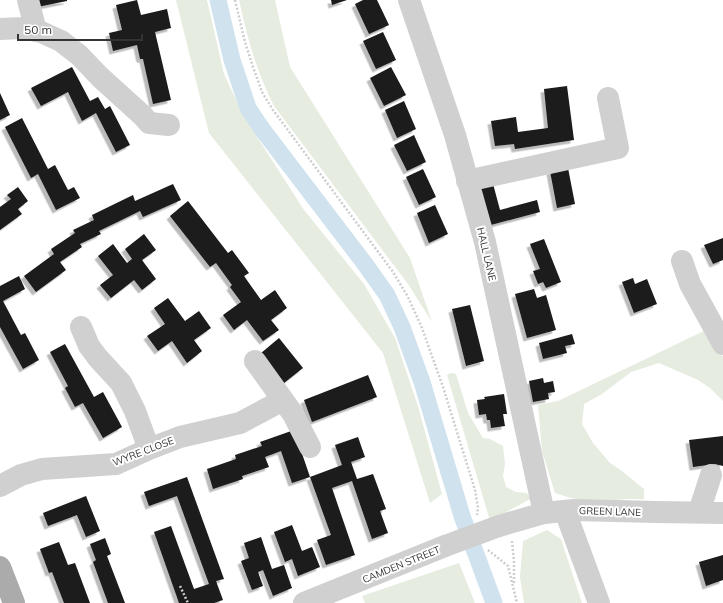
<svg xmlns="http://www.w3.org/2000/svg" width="723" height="603" viewBox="0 0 723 603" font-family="Mulish,sans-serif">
	<defs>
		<filter id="shadow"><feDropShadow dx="-3.5" dy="3.5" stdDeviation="0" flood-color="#0004"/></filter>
	</defs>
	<rect width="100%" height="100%" fill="#fff"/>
	<path fill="#e6ecdf" d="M176,0h31l17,74 19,41 61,95 60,74 31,54 23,68 24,88 -12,9 -47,-150 -174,-220z
		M239,0h36l15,67 120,191 22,64 -24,-38 -134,-178c-17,-33 -27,-69 -35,-106z
		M708,329l15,28v44l-13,-13 -12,-8 -39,-17 -28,9 -29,22 -18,10 -2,20 11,19 17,20 12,8 22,18v10c-6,1 -12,-1 -18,0 -30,3 -42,4 -71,-6l-13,-42 -4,-46 20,-4z
		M451,373l5,1 12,39 15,25 7,1 13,7 2,18 -2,12 3,11 10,5 10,1 6,5 -42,23 -43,-146z
		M547,530l14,9 21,64h-58l-4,-26 3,-36z
		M459,563l16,40h-110l-3,-7z"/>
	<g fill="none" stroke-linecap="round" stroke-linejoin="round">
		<path stroke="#cfe2ee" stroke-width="17" d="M218,0l14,60 16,48 14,21 103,135 22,31 15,32 20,55 40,134 32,87"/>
	</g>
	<path fill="#1a1a1a" filter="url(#shadow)" d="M35,0h32v1l-30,6z
		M137,0l4,15 26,-6 4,19 -16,4 16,68 -18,4 -10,-45h-3l-3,-14 -24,6 -4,-18 13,-3 -6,-25z
		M331,0h16l-15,5z
		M363,0h14l12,25 -20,9 -14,-30z
		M383,32l13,28 -20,9 -13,-28z
		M72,67l18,34 8,-4 7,12 5,-3 20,39 -14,7 -20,-39 -14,8 -14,-29 -27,14 -10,-18z
		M391,67l15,28 -22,11 -14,-28z
		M567,86l7,54 -59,9 -1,-5 -19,2 -4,-25 25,-4 2,15 30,-4 -4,-39z
		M0,93l10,22 -10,5z
		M404,101l12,28 -19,9 -12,-28z
		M22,118l26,51 7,-4 13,25 6,-3 6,11 -24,12 -18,-36 -7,4 -26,-51z
		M414,135l12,27 -19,9 -13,-26z
		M568,168l7,36 -18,4 -7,-37z
		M423,169l13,28 -17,8 -13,-28z
		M492,180l8,30 37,-10 3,12 -53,14 -11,-42z
		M173,184l8,16 -38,17 -3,-6 -41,20 2,3 -21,10 2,3 -22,15 6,8 -30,22 -12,-16 30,-22 -3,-5 24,-16 -2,-3 21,-10 -2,-5 41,-20 2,6z
		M18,187l10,14 -10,8 4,5 -22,16v-23l11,-8 -4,-4z
		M188,201l40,52 4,-3 17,23 -5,3 17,24 14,-10 12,18 -16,12 8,10 -16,11 -16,-21 -13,10 -11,-15 18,-13 -11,-15 2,-2 -16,-22 -6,4 -40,-51z
		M435,205l13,29 -19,9 -12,-30z
		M144,234l12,16 -14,10 14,19 -14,11 -8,-10 -23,18 -11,-13 13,-10 -15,-19 15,-12 14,19 5,-4 -7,-10z
		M723,238v22l-10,4 -9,-19z
		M544,239l17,43 -15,6 -3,-6 -5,2 -5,-13 7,-2 -10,-25z
		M19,276l6,13 -22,12 18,34 4,-2 14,27 -16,9 -23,-42v-41z
		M633,278l2,6 12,-5 10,25 -23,9 -12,-31z
		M534,289l3,9 9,-3 10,35 -29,8 -12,-44z
		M168,298l17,23 14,-10 12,17 -17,12 8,11 -15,12 -15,-22 -14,10 -11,-15 18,-12 -11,-16z
		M470,305l14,56 -18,5 -14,-57z
		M572,334l3,10 -10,2 2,7 -24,6 -4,-16z
		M279,338l24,30 -19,15 -24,-29z
		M65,344l29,53 9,-5 19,35 -19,11 -20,-35 -8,4 -10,-19 3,-2 -18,-34z
		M368,375l9,22 -65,25 -8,-22z
		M543,378l1,5 9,-2 2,11 -7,1 1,6 -16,3 -4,-21z
		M504,394l3,20h-4l2,12 -14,2 -1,-8h-3l-1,-6 -7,1 -2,-15 8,-1 -1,-2z
		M294,430l16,47 -18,6 -11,-32 -16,6 4,10 -27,9 1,3 -30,10 -6,-20 29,-10 -1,-4 27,-9 -2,-4z
		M723,436v30l-8,-2 -22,3 -4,-27z
		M358,437l7,20 -14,5 6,17 16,-5 13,35 -6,2 8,22 -16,6 -20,-58 -20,7 23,67 -29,10 -9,-25 14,-5 -21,-58 32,-12 -7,-20z
		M187,477l37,102 -8,2 7,19 -9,3h-35l-25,-71 17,-6 23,63 15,-5 -32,-88 -28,10 -5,-14z
		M86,496l14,35 -14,6 -9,-22 -29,11 -5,-13z
		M292,525l10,26 10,-4 8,20 -22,9 -6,-17 -7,3 -11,-30z
		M261,537l11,32 12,-4 8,23 -19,8 -10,-26 -5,2 5,14 -11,4 -11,-29 8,-3 -5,-15z
		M105,538l6,16 -4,2 18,47h-17l-15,-41 3,-2 -6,-16z
		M59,542l9,23 7,-2 15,40h-26l-12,-31 -3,1 -9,-24z
		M723,555v25l-17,6 -7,-24z"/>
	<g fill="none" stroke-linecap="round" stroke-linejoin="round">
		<path stroke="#cdcdcd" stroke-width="2.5" stroke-dasharray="2 2" stroke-linecap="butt" d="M235,0l10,42 8,25 9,25 11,18 120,162 15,25 14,31 21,59 32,103 3,18 -1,7
			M512,541l2,20v23
			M488,550l20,16 9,37
			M180,586l8,17"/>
		<path stroke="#d0d0d0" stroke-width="22" d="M28,0l8,31
			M409,0l46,135 30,107 59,271
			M0,29l23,-1 18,4 20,9 18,14 21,22 43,39 6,7 20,2
			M467,181l151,-33 -10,-50
			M682,261l8,23 33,60
			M81,327l8,19 9,12 23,25 14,28 14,38
			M255,361l38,53 17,33
			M0,486l21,-11 21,-6 74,-5 33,-15 31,-12 60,-14 43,-23
			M565,511l34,92
			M699,512l12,-37
			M499,526l45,-13 30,-3 83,2 66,1
			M304,603l141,-57"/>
		<path stroke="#ababab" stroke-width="22" d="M0,567l14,36"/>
		<path stroke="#d0d0d0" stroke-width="22" d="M445,546l54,-20"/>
	</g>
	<g text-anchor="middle" stroke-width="4" stroke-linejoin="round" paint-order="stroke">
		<g font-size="10" fill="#333" stroke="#fff">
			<text transform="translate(487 254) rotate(77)" y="4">HALL LANE</text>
			<text transform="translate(143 451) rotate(-21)" y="4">WYRE CLOSE</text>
			<text transform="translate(610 511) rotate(2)" y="4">GREEN LANE</text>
			<text transform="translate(401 564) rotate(-22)" y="4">CAMDEN STREET</text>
		</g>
	</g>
	<path d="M18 34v6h124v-6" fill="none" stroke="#333333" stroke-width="2"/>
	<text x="24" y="34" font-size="12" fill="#333333" stroke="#ffffff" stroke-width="3" paint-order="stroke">50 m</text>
</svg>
